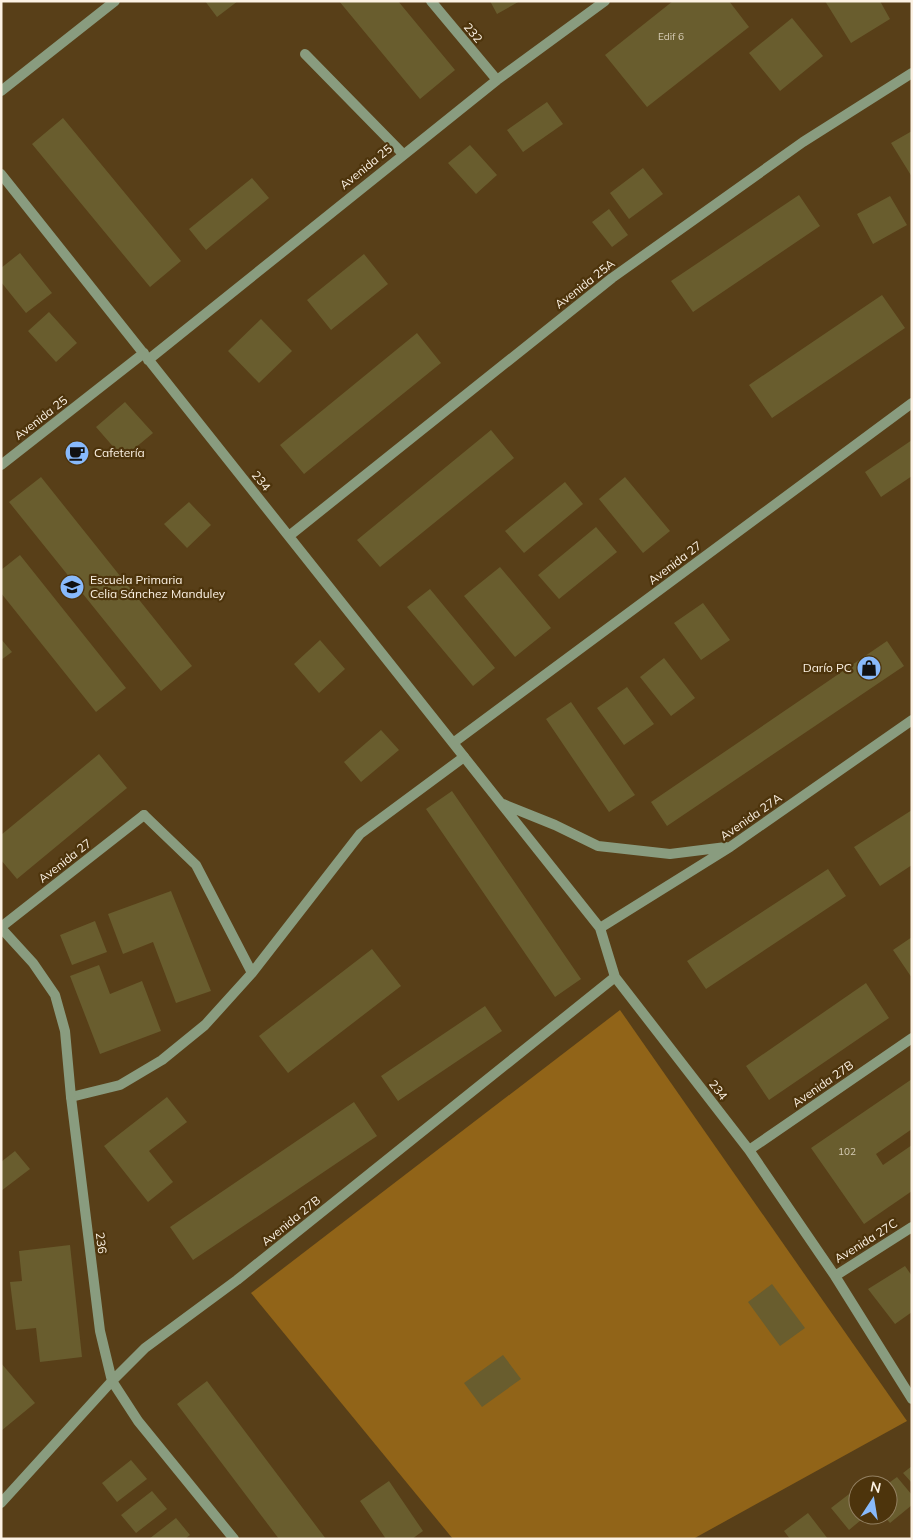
<svg xmlns="http://www.w3.org/2000/svg" width="913" height="1540" viewBox="0 0 913 1540" font-family="Mulish,sans-serif">
	<rect width="100%" height="100%" fill="#583f18"/>
	<path fill="#916418" d="M620,1010l287,411 -214,118h-240l-202,-246z"/>
	<path fill="#695d2e" d="M205,1h33l-21,16z
		M339,1h59l57,69 -35,29z
		M490,1h30l-23,13z
		M673,1h56l20,26 -102,80 -42,-52z
		M825,1h55l10,18 -39,24z
		M792,18l31,38 -43,35 -31,-38z
		M547,102l16,22 -40,28 -16,-22z
		M63,118l118,143 -31,26 -118,-143z
		M912,131v46l-21,-34z
		M470,145l27,30 -21,19 -28,-31z
		M643,168l20,26 -34,25 -19,-26z
		M252,178l17,20 -63,52 -17,-21z
		M799,195l21,31 -127,86 -22,-31z
		M890,196l17,29 -34,19 -16,-30z
		M609,209l19,26 -16,12 -20,-25z
		M20,253l32,40 -26,20 -25,-31v-14z
		M364,254l24,30 -57,46 -24,-30z
		M882,295l23,33 -133,90 -23,-33z
		M49,312l28,31 -21,19 -28,-31z
		M261,319l31,32 -33,32 -31,-32z
		M417,333l24,30 -137,111 -24,-29z
		M125,402l28,31 -30,25 -27,-31z
		M491,430l23,28 -134,109 -23,-27z
		M912,440v36l-31,21 -16,-25z
		M41,477l151,189 -31,25 -152,-189z
		M625,477l45,54 -27,22 -44,-54z
		M565,482l18,22 -59,49 -19,-22z
		M189,502l22,23 -24,23 -23,-24z
		M596,527l21,25 -58,47 -21,-24z
		M20,555l106,133 -30,24 -95,-119v-23z
		M500,567l51,61 -36,29 -51,-61z
		M430,589l65,79 -22,18 -66,-79z
		M703,603l27,37 -29,20 -27,-37z
		M1,639l11,13 -11,8z
		M320,640l25,29 -26,24 -25,-29z
		M887,641l17,25 -237,160 -16,-24z
		M664,658l31,40 -24,18 -31,-39z
		M627,687l27,37 -30,21 -27,-37z
		M571,702l64,93 -26,17 -63,-93z
		M381,730l18,20 -38,32 -17,-20z
		M99,754l28,34 -110,91 -16,-19v-25z
		M452,791l129,188 -26,18 -129,-188z
		M912,810v55l-32,21 -26,-39z
		M828,869l18,27 -140,93 -19,-28z
		M171,891l40,100 -35,12 -23,-61 -30,12 -15,-40z
		M95,921l12,31 -35,13 -12,-30z
		M912,937v41l-19,-28z
		M372,949l29,37 -113,87 -29,-37z
		M99,965l11,29 32,-13 19,50 -61,23 -30,-78z
		M866,983l23,35 -120,82 -23,-34z
		M485,1006l17,25 -104,70 -17,-25z
		M912,1079v50l-36,25 7,11 29,-20v46l-48,33 -53,-76z
		M167,1097l20,25 -38,29 24,31 -25,20 -44,-56z
		M354,1102l23,34 -184,124 -23,-33z
		M15,1151l15,18 -29,22v-29z
		M70,1245l12,112 -42,5 -4,-34 -20,2 -6,-48 12,-1 -3,-30z
		M905,1266l7,10v36l-17,12 -27,-35z
		M772,1284l33,44 -25,18 -32,-44z
		M503,1355l18,24 -39,28 -18,-24z
		M1,1363l34,40 -34,28z
		M207,1381l119,158h-47l-102,-135z
		M131,1460l16,19 -30,23 -15,-19z
		M912,1466v17l-9,-10z
		M897,1477l15,18v10l-22,18 -7,-8h5v-30h-2z
		M389,1481l34,50 -11,8h-26l-26,-38z
		M152,1491l15,18 -31,24 -15,-18z
		M853,1491l5,5v19h9l-18,15 -18,-22z
		M808,1513l20,26h-38l-6,-8z
		M176,1518l14,17 -5,4h-36z"/>
	<g fill="none" stroke-linecap="round" stroke-linejoin="round">
		<path stroke="#899c7f" stroke-width="10" d="M305,54l98,100
			M144,815l52,50 56,108
			M71,1097l49,-12 42,-25 43,-35 47,-52 108,-139 104,-77"/>
		<path stroke="#899c7f" stroke-width="10" d="M431,1l66,79
			M1,91l114,-90
			M1,174l599,754 15,49 134,173 86,126 77,123
			M148,360l349,-280 108,-79
			M1,465l143,-112
			M289,536l323,-258 191,-136 109,-69
			M453,743l459,-340
			M503,804l52,21 43,21 72,8 56,-7
			M1,927l143,-112
			M1,928l32,35 22,32 10,36 6,66 29,234 12,50 26,40 96,118
			M600,928l130,-81 182,-127
			M749,1150l163,-112
			M835,1276l77,-49
			M1,1503l111,-122 33,-33 92,-68 378,-303"/>
	</g>
	<defs>
		<symbol id="cafe-disc" viewBox="-11 -11 22 22"><circle r="9.5" fill="#88bafc" stroke="#4d340c"/><path d="M-5.5-4.5H6V0H3Q3 3.5 0 3.5H-2.5Q-5.5 3.5-5.5 0ZM3-3.2v2h1.7v-2ZM-6 4.5H4V6H-6Z" fill="#111"/></symbol>
		<symbol id="school-disc" viewBox="-11 -11 22 22"><circle r="9.5" fill="#88bafc" stroke="#4d340c"/><path d="M0-5L7-2L0 1L-7-2ZM-4 1L0 2.5L4 1V4Q0 6-4 4Z" fill="#111"/></symbol>
		<symbol id="shop-disc" viewBox="-11 -11 22 22"><circle r="9.5" fill="#88bafc" stroke="#4d340c"/><path d="M-5-2.5h2.3a2.7 3.5 0 0 1 5.4 0H5L5.5 6h-11ZM-1.5-2.5h3a1.5 2.3 0 0 0-3 0Z" fill="#111"/></symbol>
	</defs>
	<g fill-rule="evenodd">
		<use href="#cafe-disc" x="63" y="439" width="28" height="28"/>
		<use href="#school-disc" x="58" y="573" width="28" height="28"/>
		<use href="#shop-disc" x="855" y="654" width="28" height="28"/>
	</g>
	<g text-anchor="middle" stroke-width="4.5" stroke-linejoin="round" paint-order="stroke">
		<g font-size="10" fill="#d7cdb6">
			<text x="671" y="40">Edif 6</text>
			<text x="847" y="1155">102</text>
		</g>
		<g font-size="12" fill="#fcf2e4" stroke="#4d340c">
			<text transform="translate(473 33) rotate(50)" y="4">232</text>
			<text transform="translate(366 167) rotate(-39)" y="4">Avenida 25</text>
			<text transform="translate(585 284) rotate(-38)" y="4">Avenida 25A</text>
			<text transform="translate(41 418) rotate(-38)" y="4">Avenida 25</text>
			<text transform="translate(261 481) rotate(51)" y="4">234</text>
			<text transform="translate(675 563) rotate(-37)" y="4">Avenida 27</text>
			<text transform="translate(751 817) rotate(-35)" y="4">Avenida 27A</text>
			<text transform="translate(65 861) rotate(-38)" y="4">Avenida 27</text>
			<text transform="translate(823 1084) rotate(-35)" y="4">Avenida 27B</text>
			<text transform="translate(718 1090) rotate(52)" y="4">234</text>
			<text transform="translate(291 1221) rotate(-39)" y="4">Avenida 27B</text>
			<text transform="translate(866 1241) rotate(-32)" y="4">Avenida 27C</text>
			<text transform="translate(101 1243) rotate(83)" y="4">236</text>
		</g>
		<g font-size="12" fill="#fcf2e4" stroke="#4d340c" text-anchor="start">
			<text x="94" y="457">Cafetería</text>
			<text x="90" y="584">Escuela Primaria<tspan x="90" dy="14">Celia Sánchez Manduley</tspan></text>
			<text x="852" y="672" text-anchor="end">Darío PC</text>
		</g>
	</g>
	<rect width="913" height="1540" fill="none" stroke="#fcf2e4" stroke-width="5"/>
	<g transform="translate(873 1500) rotate(12)"><circle r="24" fill="#4d340c" stroke="#938062"/>
	<path d="M0-4L9 19L0 12L-9 19Z" fill="#88bafc"/>
	<text y="-8" font-size="14" font-weight="bold" text-anchor="middle" fill="#fcf2e4">N</text>
	</g>
</svg>
